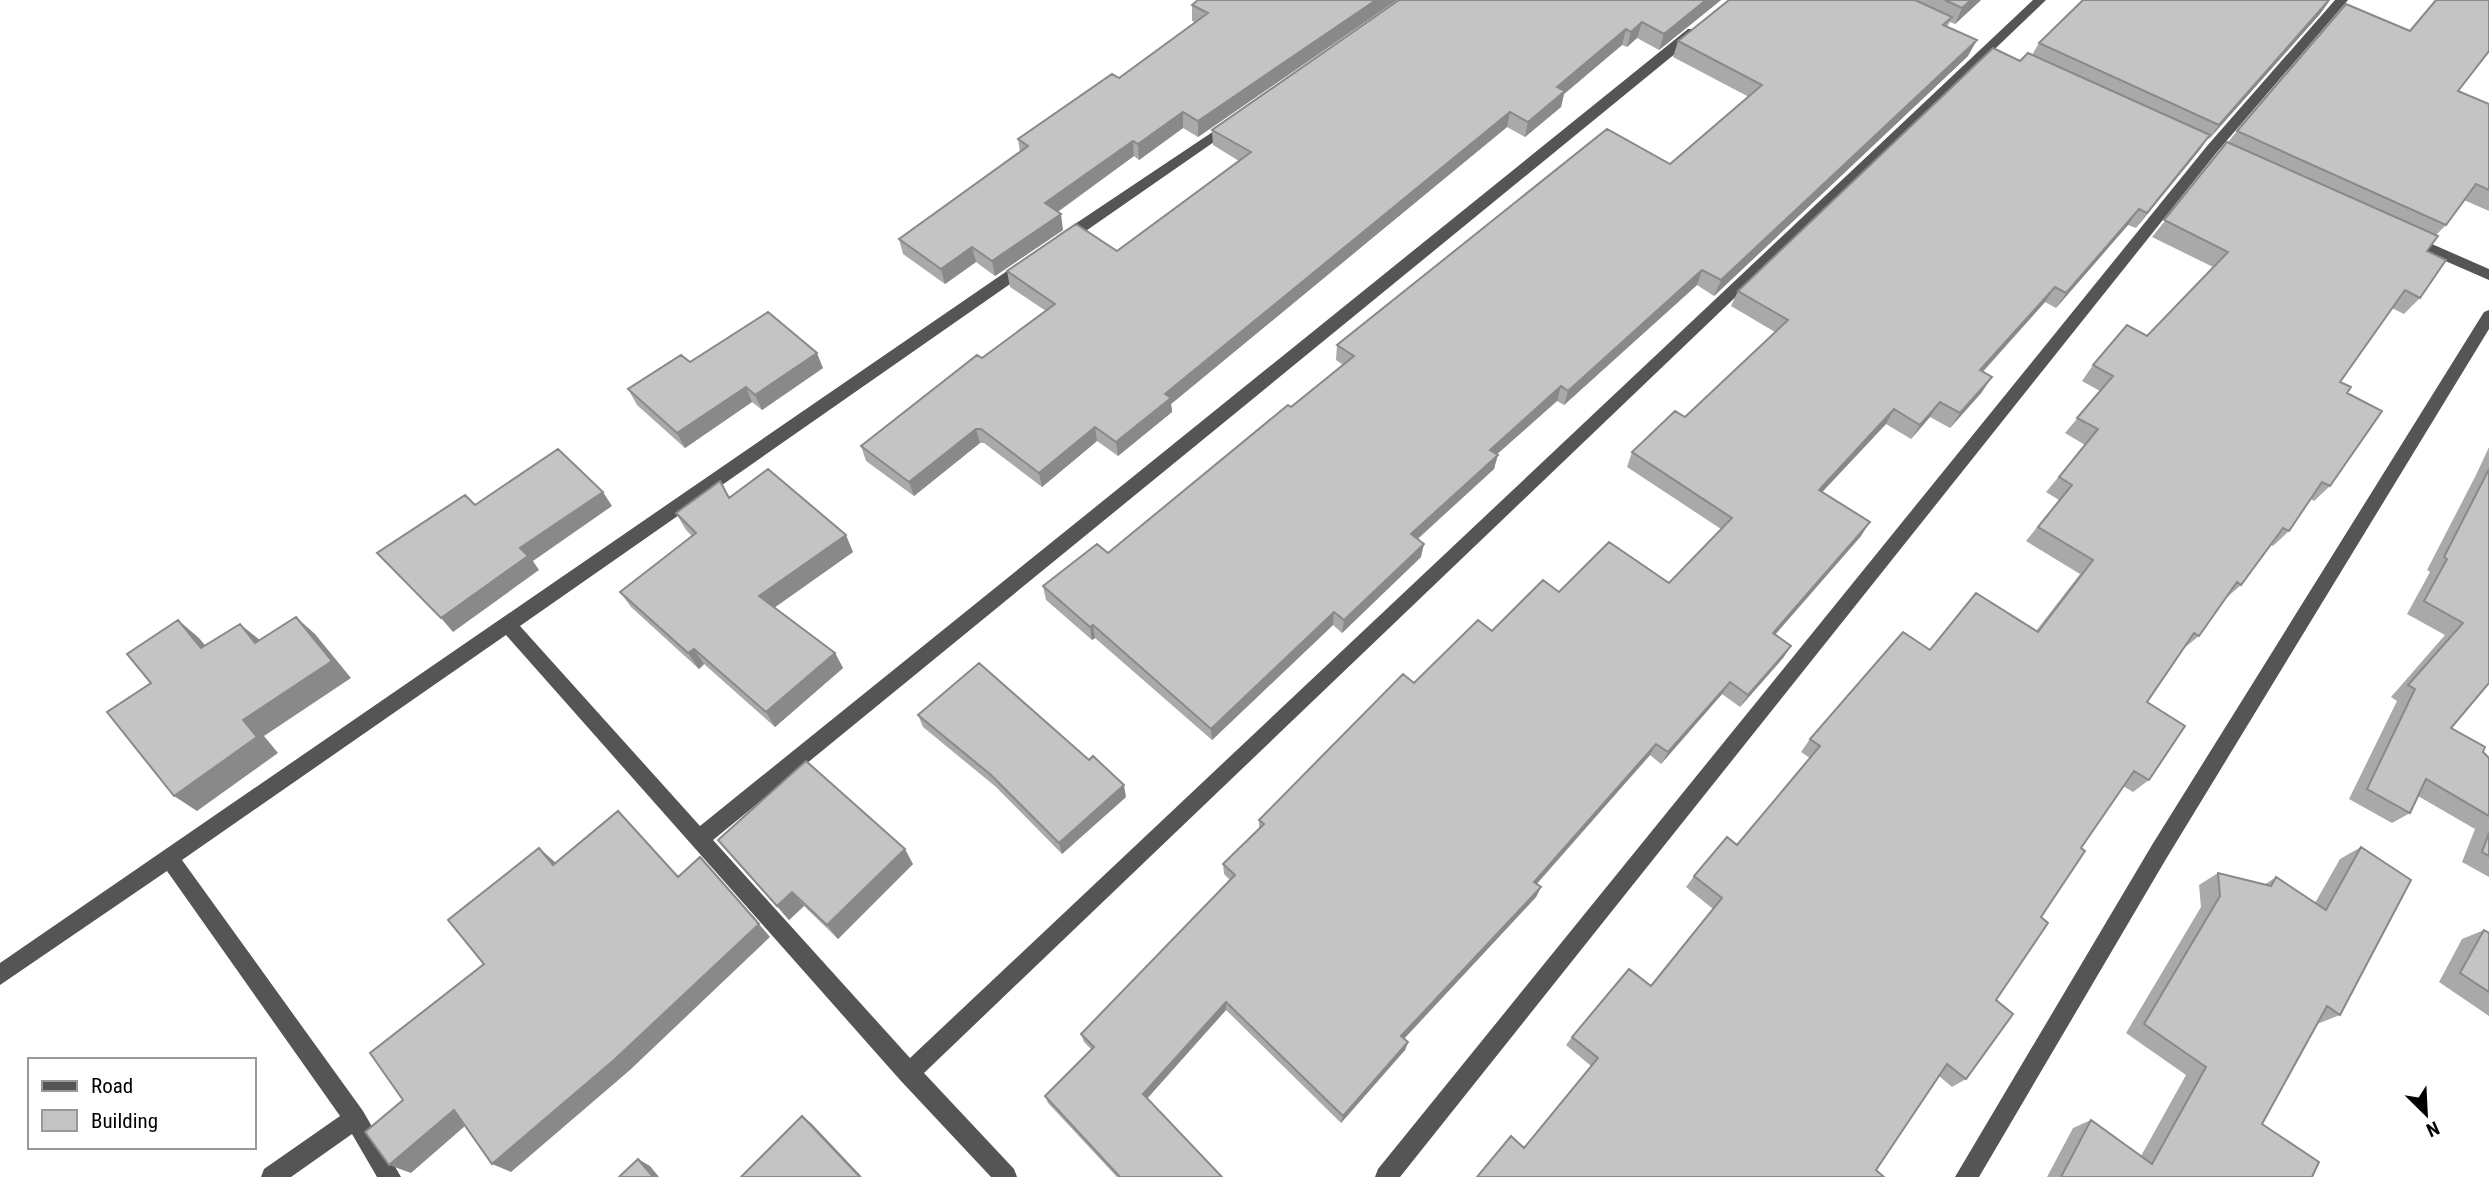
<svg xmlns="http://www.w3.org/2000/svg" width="2489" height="1177" viewBox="0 0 2489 1177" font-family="'Roboto Condensed',sans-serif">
	<rect width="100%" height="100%" fill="#fff"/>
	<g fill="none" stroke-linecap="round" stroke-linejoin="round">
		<path fill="#555" fill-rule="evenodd" d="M2033,0h13l-1122,1073 90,96 3,8h-26l-90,-96 -395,-446 -324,225 181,251 38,66h-24l-25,-43 -61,43h-30l3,-8 76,-53 -173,-245 -167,114v-22l1023,-703h10v8l-513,358 180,200 988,-797h10v6l-985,805 197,218z
			M2335,0h13l-131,152 -817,1025h-25l3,-8 829,-1023z
			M1232,119l7,4 -2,3 -170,118h-10v-8z
			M2409,234l80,35v11l-85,-37 -2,-4z
			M2489,310v19l-323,530 -187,318h-24l197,-332 332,-533z"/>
	</g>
	<path fill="#a9a9a9" d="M1397,0l-199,137 -15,-9 -44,32 -5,-4 -76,56 5,18 -68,46 -19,-14 -31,22 -42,-30 -4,-15 121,-87 -2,-13 101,-61 77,-56 -4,-1v-16z
		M1399,0h322l-62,50 -22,-12 -10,9 -5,-2 -58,49 -3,13 -36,30 -18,-10 -336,277 1,8 -54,44 -21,-15 -55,46 -58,-44h-4l-66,53 -48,-35 -5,-15 185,-135 -36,-24 -3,-16 110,-20 122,-90 -26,-16 -1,-15z
		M1729,0h252l-26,24 -5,-2 -3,5 21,29 -254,240 -17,-11 -133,120 -7,-4 -60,53 -3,15 -76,70 3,18 -79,76 -9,-8 -121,115 -117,-102 -3,2 -46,-40 -3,-14 65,-33 235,-188 -7,-5 1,-15 333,-181 79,-67 -76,-40 5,-16z
		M2330,0l-10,14 -111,125 -1,-1 -72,90 -8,-3 -72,83 -11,-6 -62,70 -1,20 -32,36 -20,-11 -19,22 -25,-15 -64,68 39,44 -86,99 16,11 -8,12 -43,49 -18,-13 -61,70 -11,-9 -113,129 4,3 -5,10 -132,142 4,3 -3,8 -64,73 -115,-113 -79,88 75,79h-105l-69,-74 -3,-7 46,-47 -7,-7 -3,-8 149,-154 -6,-6 -1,-10 36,-34v-10l155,-137 78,-52 67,-39 110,-9 52,-54 -94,-62 5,-15 53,-35 90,-85 -44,-26 7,-15 282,-230 12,-6 7,-12z
		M2458,91l31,13v107l-25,-11 -18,25 -10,10 -9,16 -7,47 -16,16 -12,-6 -52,74 7,11 -17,93 -16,15 -3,-2 -22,32 -16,15 -2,-1 -30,40 -16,14 -26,37 -16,13 -36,53 2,78 -16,12 -10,-6 -42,62 -40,69 -45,83 -30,79 -14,8 -13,-11 -415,72 67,-82 -25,-21 6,-8 79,-51 62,-77 -27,-22 8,-11 43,-31 73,-87 -9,-6 9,-13 120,-89 106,-19 44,-57 -54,-33 33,-41 -13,-8 39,-47 -20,-12 35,-42 -18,-10 11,-16 54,-29 66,-69 -61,-30 85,-106z
		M690,362l133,6 -61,42 -10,-8 -67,46 -48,-43 -9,-16z
		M2489,447v236l-38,45 38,30v119l-27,-15 13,-33 -57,-33 -8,17 -18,10 -43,-24 48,-98 -6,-4 54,-62 -38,-21 23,-42 -3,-2 49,-95z
		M729,498l124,54 -79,56 61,45 8,15 -68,59 -71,-63 -5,5 -68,-62 -11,-15 72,-56 -6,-6 -10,-17z
		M918,715l208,82 -64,57 -66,-67 -73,-60z
		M718,840l195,24 -75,75 -34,-33 -15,14z
		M2361,847l-21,168 -23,9 -55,100 50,53h-265l26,-49 18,-8 50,36 45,-81 -60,-42 75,-126 -2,-22 19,-12 46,12 12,-8 39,26 25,-44z
		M2484,930l5,3v83l-50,-34 23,-43z"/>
	<path fill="#898989" d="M1376,0h21l-199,137v-16z
		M1706,0h15l-62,50 5,-16z
		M1971,0h10l-26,24 7,-16z
		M2330,0l-10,14 -111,125 10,-14z
		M1642,22l-5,16 -10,9 4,-15z
		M1626,29l-4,16 -58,49 -3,13 -36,30 3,-15 29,-35z
		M1977,40l-9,16 -254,240 7,-16z
		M1183,112v16l-44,32 -1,-16z
		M1510,112l-3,15 -336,277 1,8 -54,44 -2,-14 49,-48z
		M2210,135l-11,16 -63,77 11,-15z
		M1133,141l1,15 -87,63 -2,-16z
		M2139,209l-11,16 -72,83 10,-15z
		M1061,214l2,16 -68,46 -3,-15z
		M972,247l4,15 -31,22 -4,-15z
		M1702,270l-5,15 -133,120 4,-14z
		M2055,287l-10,15 -75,83 10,-15z
		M817,353l6,15 -61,42 -7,-15z
		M1992,377l-10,15 -32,36 10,-15z
		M1561,386l-4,15 -71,63 4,-14z
		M746,387l6,15 -67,46 -8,-15z
		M1940,402l-10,15 -19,22 9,-14z
		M1894,409l-8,15 -75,80 8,-14z
		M1095,427l2,14 -55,46 -3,-14z
		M976,429l4,14 -66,53 -5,-14z
		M1498,455l-4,14 -86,78 3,-13z
		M603,492l9,14 -79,55 6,9 -86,62 -12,-14 79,-70z
		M1870,522l-9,14 -96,110 8,-13z
		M846,535l7,17 -85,60 -9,-16z
		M1424,544l-3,13 -79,76 2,-13z
		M1334,612l-1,13 -121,115 -1,-11z
		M296,617l19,17 36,44 -87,58 14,17 -81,58 -23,-15z
		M178,620l21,18 23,27 -21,-17z
		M240,624l21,17 -6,2z
		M1093,625l2,13 -3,2 -2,-13z
		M1791,646l-8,12 -43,49 8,-12z
		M694,649l10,15 -5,5 -11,-16z
		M835,653l8,15 -68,59 -9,-15z
		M1730,682l-8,12 -61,70 7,-12z
		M1656,744l-6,11 -121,137 5,-10z
		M1124,785l2,12 -64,57 -3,-11z
		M539,848l16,14 13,17 -15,-14z
		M905,849l8,15 -75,75 -11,-14z
		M1541,887l-5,10 -137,147 2,-8z
		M792,892l12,14 -15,14 -12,-14z
		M759,924l11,13 -140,133 -119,102 -19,-8z
		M1226,1002v8l-81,91 -2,-7z
		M1408,1042l-3,8 -64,73 2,-7z
		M454,1110l19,9 -62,54 -22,-8z
		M802,1116l9,7 51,54h-2z
		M638,1159l12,7 9,11h-6z"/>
	<path fill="#c4c4c4" stroke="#898989" stroke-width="2" d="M1198,0h178l-178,121 -15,-9 -45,32 -5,-3 -88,62 16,11 -69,47 -20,-14 -31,22 -42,-30 129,-93 -10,-7 94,-65 7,4 89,-65 -16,-8z
		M1399,0h307l-42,34 -22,-12 -11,10 -5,-3 -69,58 8,4 -37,31 -18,-10 -345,282 6,4 -55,44 -21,-15 -56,46 -58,-44h-5l-67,53 -48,-36 116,-91 5,3 73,-54 -48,-33 69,-47 41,27 134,-99 -39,-22z
		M1729,0h186l37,17 -9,8 34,15 -256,240 -19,-10 -134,121 -7,-5 -71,64 8,5 -87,79 13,10 -80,76 -10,-8 -123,117 -118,-104 -3,2 -47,-41 54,-42 11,9 180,-148 3,2 63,-51 -17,-11 270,-216 63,35 92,-79 -84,-44z
		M1945,0h26l-9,8z
		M2083,0h246l-110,125 -180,-82z
		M2436,0h53v51l-31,40 31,13v86l-13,-6 -30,41 -209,-94 109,-127 64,27z
		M1993,48l27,13 8,-8 182,82 -63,78 -8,-4 -73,84 -11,-6 -75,83 12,7 -32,36 -20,-11 -20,23 -26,-16 -75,81 51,32 -97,111 18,13 -43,49 -18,-13 -62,70 -12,-8 -122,138 7,5 -140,149 7,6 -65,74 -117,-114 -83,92 79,83h-102l-75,-81 49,-49 -13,-13 154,-159 -12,-11 41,-40 -5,-4 144,-146 11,9 64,-63 14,11 51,-51 16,12 50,-50 60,41 63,-65 -100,-66 43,-41 10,6 103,-97 -50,-29z
		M2227,142l211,94 -11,15 19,9 -26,38 -15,-8 -65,92 11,5 -4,6 35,18 -52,75 -8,-4 -33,49 -6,-3 -42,57 -4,-3 -38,54 -5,-3 -47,69 38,24 -36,54 -15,-9 -53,77 4,3 -44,66 7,6 -52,77 17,14 -47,65 -19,-15 -71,106 8,7h-407l34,-41 13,12 74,-90 -26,-21 57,-68 22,17 71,-88 -28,-22 33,-39 10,8 83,-99 -10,-7 93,-107 27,18 46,-57 62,39 55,-72 -55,-33 34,-42 -13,-8 39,-48 -21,-11 36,-42 -20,-11 34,-40 20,11 81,-84 -64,-32z
		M768,312l49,41 -62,42 -9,-8 -69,46 -49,-44 53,-34 9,7z
		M558,449l45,43 -83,56 8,8 -87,62 -64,-65 88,-58 10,10z
		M768,469l78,66 -87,61 76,57 -69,59 -72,-63 -6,4 -68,-61 76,-59 -20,-20 44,-32 9,17z
		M2489,469v214l-38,45 34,19 -2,5 6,6v58l-63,-37 -16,34 -43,-24 48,-100 -7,-4 55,-62 -39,-22 23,-42 -3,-2z
		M296,617l36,44 -89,59 14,17 -83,59 -67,-84 44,-29 -24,-29 51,-34 23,28 39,-24 15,19z
		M979,663l110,97 4,-4 31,29 -65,58 -68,-68 -73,-60z
		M806,761l99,88 -78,76 -35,-33 -15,14 -59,-66z
		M618,811l60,66 22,-20 59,67 -145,136 -122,104 -38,-54 -65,55 -24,-33 38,-32 -33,-47 114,-89 -36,-44 91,-72 14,17z
		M2489,833v23l-7,-4z
		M2361,847l50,33 -71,135 -13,-9 -65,118 57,38 -7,15h-251l30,-57 61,44 54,-97 -62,-43 76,-128 -2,-23 53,13 5,-9 50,33z
		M2484,930l5,3v59l-29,-19z
		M802,1116l58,61h-119z
		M638,1159l15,18h-34z"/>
	<rect x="28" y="1058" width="228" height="91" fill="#ffffff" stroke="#999999" stroke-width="2"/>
	<rect x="42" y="1081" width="35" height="10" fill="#555555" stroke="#999999" stroke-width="2"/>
	<text x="91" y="1093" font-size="21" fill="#000000">Road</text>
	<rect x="42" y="1110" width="35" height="21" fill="#c4c4c4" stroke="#999999" stroke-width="2"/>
	<text x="91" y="1128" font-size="21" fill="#000000">Building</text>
	<g transform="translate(2426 1114) rotate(156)" stroke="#ffffff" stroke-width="5" paint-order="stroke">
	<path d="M0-5L12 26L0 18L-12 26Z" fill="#000000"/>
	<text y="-10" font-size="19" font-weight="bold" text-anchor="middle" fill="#000000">N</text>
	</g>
</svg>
